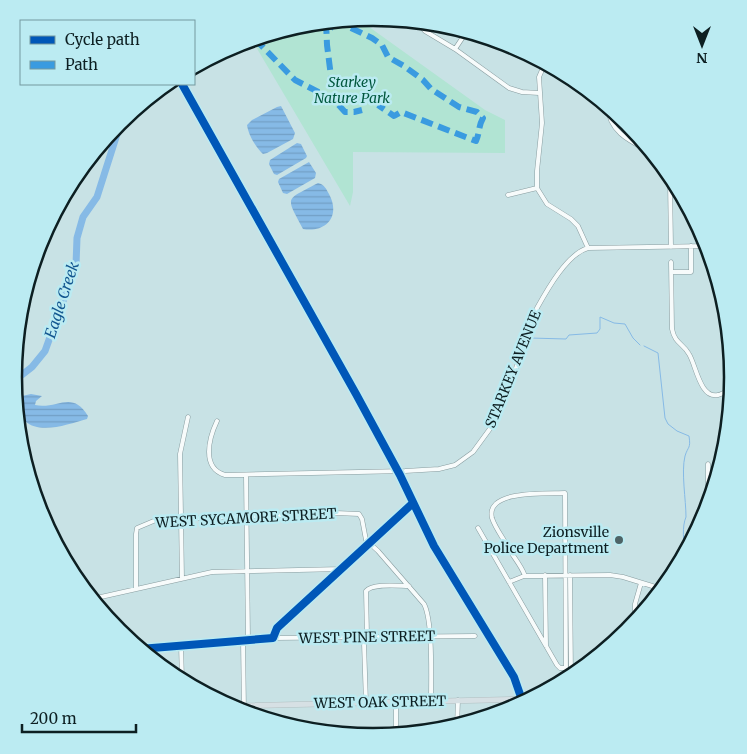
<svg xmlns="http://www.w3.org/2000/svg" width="747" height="754" viewBox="0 0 747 754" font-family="Merriweather,serif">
	<defs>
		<pattern id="water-rules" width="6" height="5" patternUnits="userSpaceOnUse" patternTransform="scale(1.25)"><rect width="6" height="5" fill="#86bae6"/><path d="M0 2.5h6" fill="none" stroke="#729fc5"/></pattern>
	</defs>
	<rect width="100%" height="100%" fill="#c8e2e5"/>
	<path fill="#b1e4d3" d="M358,19l127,91 20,10v33l-152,-1v40l-3,14 -98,-166 52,-16z"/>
	<path fill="url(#water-rules)" d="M281,106l14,27 -2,6 -26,14 -4,1c-7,-6 -15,-20 -16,-29l5,-5 25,-13z
		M297,143l4,1 6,12 -1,2 -29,17 -3,-1 -5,-10 1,-4z
		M309,162l7,11 -1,5 -28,16 -4,-1 -5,-11 1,-3z
		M318,183c7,2 8,6 11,11 12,22 -3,39 -26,35 -18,-34 -18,-28 15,-46z
		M31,394l11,2 -6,5 -1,4c22,5 37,-16 53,11l-1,3c-18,5 -47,16 -62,2l-7,1 -2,-19 6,-7z"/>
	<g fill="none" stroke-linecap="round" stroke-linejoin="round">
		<path stroke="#86bae6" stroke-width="1" d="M530,338l36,1 3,-4 28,-2 3,-4v-12l14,6 11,1 8,14 7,7
			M644,346l14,7 7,65 3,6 9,7 12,5c2,13 -1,10 -4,20 -4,16 1,44 1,61 -4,9 -3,26 0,35"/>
		<path stroke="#86bae6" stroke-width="7" d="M14,381l18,-14 13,-16 31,-86 1,-27 6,-21 14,-20 21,-66v-7"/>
		<defs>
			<path id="minor" d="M417,22l8,9 30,18 54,39 13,4 17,1
				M455,49l12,-18
				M545,63l-6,14 3,46 -5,48v17l10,16 24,15 7,7 10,22
				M608,107c1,26 24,35 45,46
				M667,170l3,12 1,65
				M508,195l29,-7
				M671,262l1,67c3,15 11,14 17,25 7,11 11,45 29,41 5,-1 10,-5 14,-7
				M672,272h19v-26
				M217,421c-8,17 -16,47 8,54l180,-4 34,-2 16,-4 18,-13 19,-26 15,-32 30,-86c10,-18 30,-54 51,-60l120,-2
				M246,476l2,163
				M708,480h8
				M708,508v-44
				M478,528l79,137 3,3h6
				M65,559h2l4,6 1,8
				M545,575l1,71
				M570,575l1,102
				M525,576c-4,-11 -11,-18 -16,-27 -5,-10 -14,-21 -17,-31 -7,-29 57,-24 73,-25l1,187
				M182,579l-2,-125 8,-37
				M509,582l15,-6 86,-1 13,2 39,12
				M136,589v-55l1,-6 19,-8 180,-7 23,1 3,5 4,21 12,11 46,53c9,17 7,74 7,97
				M92,599l120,-27 130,-3
				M635,623v-19l6,-21
				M273,638l4,-10 93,-85
				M243,640l1,72
				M181,645l1,35
				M140,649l133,-11 202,-2
				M366,703l-2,-60 3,-8 -1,-44c7,-8 32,-5 43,-5
				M457,726l1,-26
				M396,735v-33"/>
			<path id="major" d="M230,706l301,-7"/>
		</defs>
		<use href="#minor" stroke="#889c9f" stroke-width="5"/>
		<use href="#major" stroke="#b2bfc1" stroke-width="6"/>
		<use href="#minor" stroke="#f7fbfb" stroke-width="4"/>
		<use href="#major" stroke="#d6e0e4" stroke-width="5"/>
		<path stroke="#3a9be0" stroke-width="6" stroke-dasharray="12 6" stroke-linecap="butt" d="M326,22l1,23 7,55
			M323,23l16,7
			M351,28l21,10 10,7 6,12 16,9 19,14 8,9 28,18 18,5 6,6c-5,9 -3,14 -7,23l-75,-29 -7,4 -16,-11
			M255,39l40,41 39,20 11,12h9l8,-2"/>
		<defs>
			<path id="cycleway" d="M182,84l174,310 44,81 34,71 80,131 9,26
				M140,649l133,-11 4,-10 136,-125"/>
		</defs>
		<use href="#cycleway" stroke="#bbebf2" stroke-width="11"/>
		<use href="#cycleway" stroke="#0057b8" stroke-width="8"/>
	</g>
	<circle fill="#4e6366" stroke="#bbebf2" stroke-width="2" cx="619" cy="540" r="5"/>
	<g text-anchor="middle" stroke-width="5" stroke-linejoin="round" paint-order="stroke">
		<g font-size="14" font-style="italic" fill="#00573d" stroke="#bbebf2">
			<text x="352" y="87">Starkey<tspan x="352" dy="16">Nature Park</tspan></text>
		</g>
		<g font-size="14" fill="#0d1f22" stroke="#bbebf2">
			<text transform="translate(513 369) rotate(-68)" y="5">STARKEY AVENUE</text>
			<text transform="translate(246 518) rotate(-3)" y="5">WEST SYCAMORE STREET</text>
			<text transform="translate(367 637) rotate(-1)" y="5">WEST PINE STREET</text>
			<text transform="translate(380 702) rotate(-1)" y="5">WEST OAK STREET</text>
		</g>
		<g font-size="14" fill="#0d1f22" stroke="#bbebf2" text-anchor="end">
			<text x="609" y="537">Zionsville<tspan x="609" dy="16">Police Department</tspan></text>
		</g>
		<g font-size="15" font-style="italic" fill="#135790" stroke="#bbebf2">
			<text transform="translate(62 300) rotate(-72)" y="5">Eagle Creek</text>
		</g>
	</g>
	<path d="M0 0H747V754H0ZM22 377a351 351 0 1 1 702 0a351 351 0 1 1-702 0Z" fill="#bbebf2" fill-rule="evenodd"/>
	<path fill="none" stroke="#0d1f22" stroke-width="2.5" d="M22 377a351 351 0 1 1 702 0a351 351 0 1 1-702 0Z"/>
	<rect x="20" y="20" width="175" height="65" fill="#bbebf2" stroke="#75999f"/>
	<rect x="30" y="36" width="25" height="8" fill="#0057b8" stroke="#75999f"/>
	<text x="65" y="45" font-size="15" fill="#0d1f22">Cycle path</text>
	<rect x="30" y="61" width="25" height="8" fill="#3a9be0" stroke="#75999f"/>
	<text x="65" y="70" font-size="15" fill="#0d1f22">Path</text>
	<g transform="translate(702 45) rotate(180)" stroke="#bbebf2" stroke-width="4" paint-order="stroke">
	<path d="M0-4L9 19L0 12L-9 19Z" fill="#0d1f22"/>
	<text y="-8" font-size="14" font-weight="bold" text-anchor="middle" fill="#0d1f22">N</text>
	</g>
	<path d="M22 724v8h114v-8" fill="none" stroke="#0d1f22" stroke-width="2.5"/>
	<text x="30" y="724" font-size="15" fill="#0d1f22" stroke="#bbebf2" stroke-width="4" paint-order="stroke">200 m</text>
</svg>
